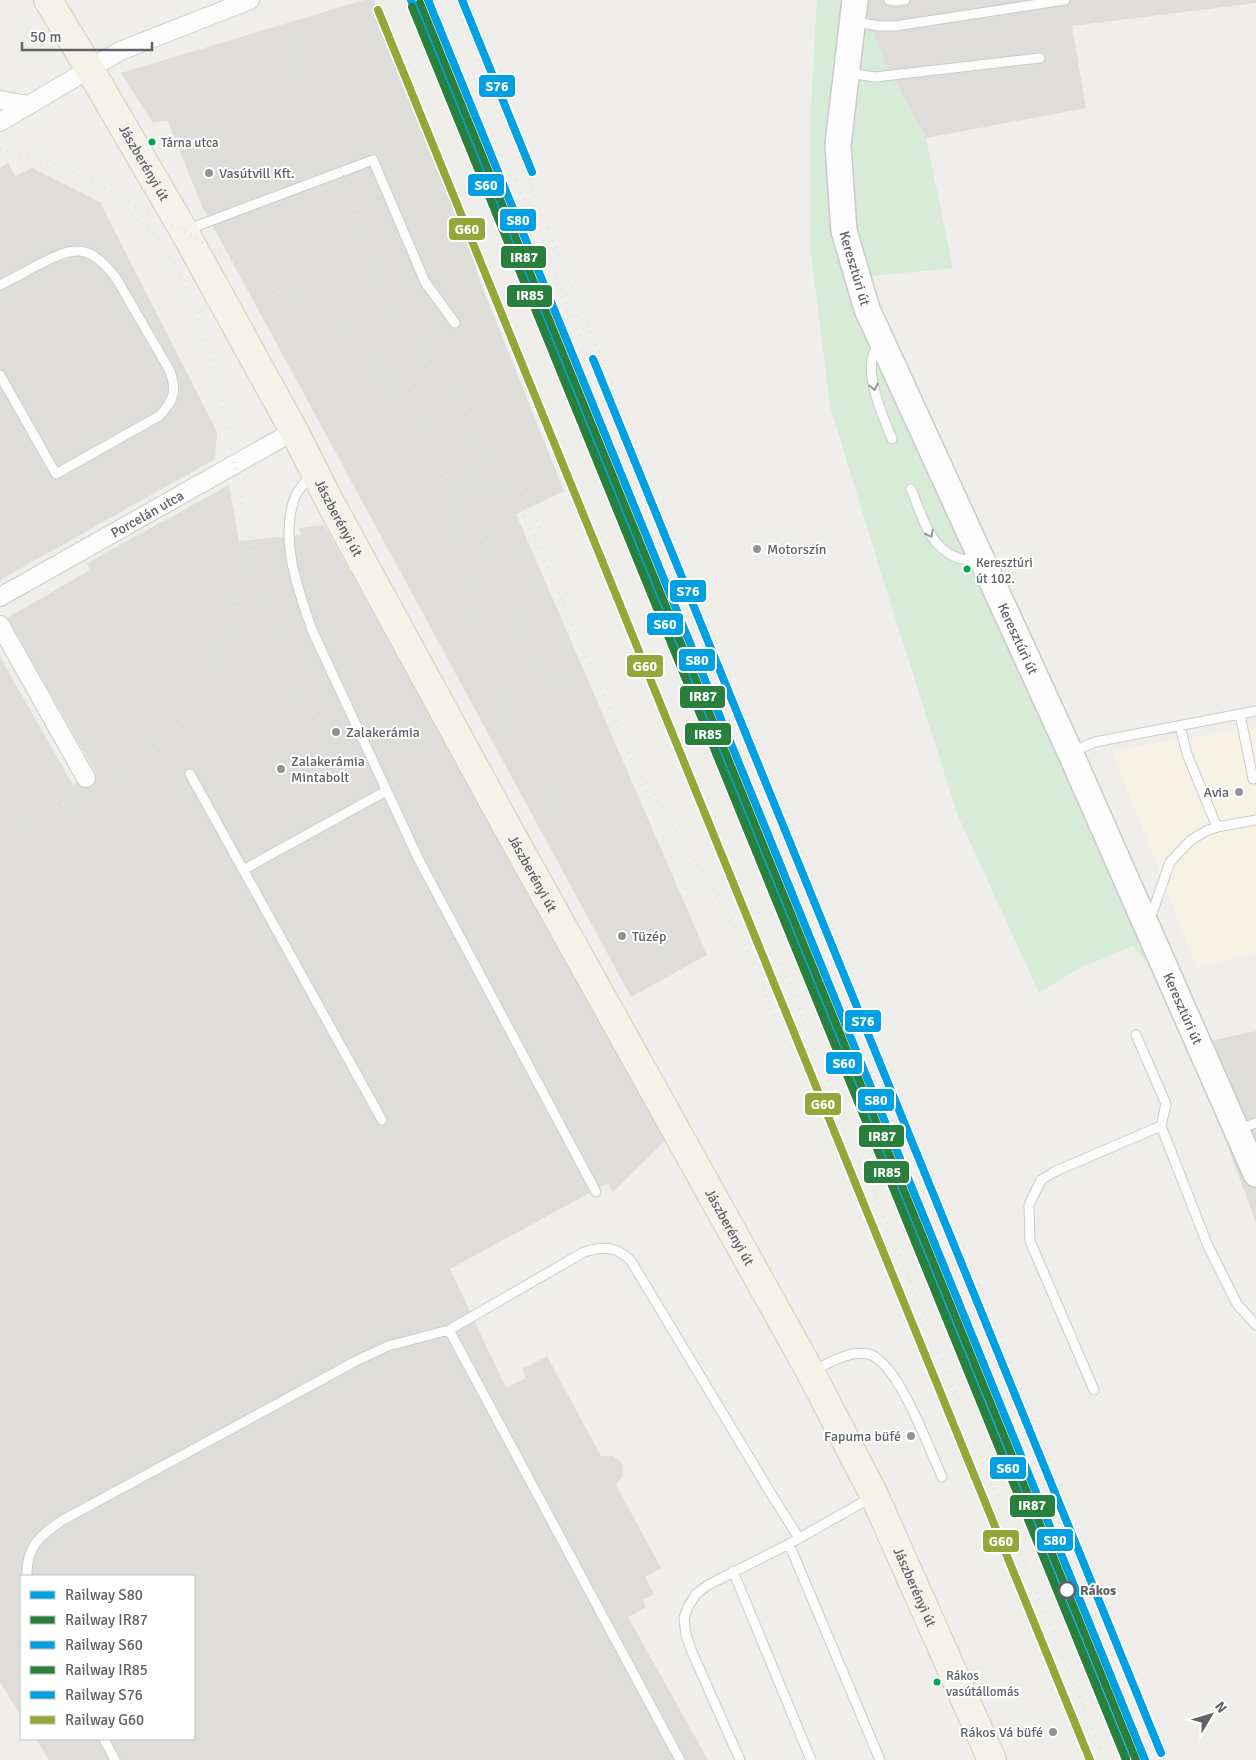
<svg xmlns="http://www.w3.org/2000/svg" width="1256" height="1760" viewBox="0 0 1256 1760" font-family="Signika,sans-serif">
	<rect width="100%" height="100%" fill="#efeeea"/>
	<path fill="#f7f3e4" d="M1256,726v228l-59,14 -85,-217z"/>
	<path fill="#dfddda" d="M364,0h10l96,238 8,38 86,215 -48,23 191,441 -76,42 -428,-789 -36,-88 -14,3 -32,-50z
		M860,0h396v3l-184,23 14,82 -160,30 -40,-73z
		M8,163l7,13 17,-8 68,34 117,230 -2,27 -215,121v-412z
		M229,485l10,56 62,-6 -2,-7 25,-3 343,614 -54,53 -5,-9 -158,86 56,119 20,-10 -4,-9 25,-13 54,100h12l9,7 1,12 -7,10 45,83 -16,9 9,17 -11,6 3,7 -18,10 80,143h-659l-13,-21h158v-163h-173v140l-21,-34v-1025l73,128 23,-12 -89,-155 83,-48 -3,-7z
		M1256,1031v192l-65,-178z"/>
	<path fill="#d8ebd6" d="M817,0h43l26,65 40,73 27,130 -91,9 302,707 -31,-38 -55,23 -39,24 -81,-177 -74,-233 -54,-177 -19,-152v-149z"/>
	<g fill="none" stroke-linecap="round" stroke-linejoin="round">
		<defs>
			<path id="service" d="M889,0l7,1 9,-1
				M855,22l24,4h16l170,-26
				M849,73l26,4 165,-19
				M186,230l187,-70 52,122 30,41
				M0,285c14,-7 28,-15 42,-22 34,-18 49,-18 74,15l54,93c7,20 4,30 -11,45l-103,58 -56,-99
				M879,345c-2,3 -5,7 -6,10 -7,23 10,62 19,84
				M311,475c-5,7 -13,14 -16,22 -16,43 3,92 17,133l106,228 178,334
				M911,489c11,26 18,59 47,69 7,2 14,2 20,4
				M1240,714l13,65
				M1180,726l7,28 30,73
				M1071,752l24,-10 161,-31
				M190,774l192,346
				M243,870l143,-79
				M1150,919l20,-57 21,-22 15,-9 11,-4 39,-7
				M1136,1035l30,69 -5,22 47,120 29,58 19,21
				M1237,1129l19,-6
				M449,1330l231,430
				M813,1371c16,-8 36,-21 55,-17 30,7 61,95 74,123
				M1094,1390l-64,-149 -1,-36 12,-25 15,-9 105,-45
				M789,1544l91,216
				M733,1571l78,189
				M27,1576c-1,-29 13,-41 36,-56l293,-159 32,-15 61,-16 135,-78c19,-6 33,-6 47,9l142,236 26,41
				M104,1739l11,21
				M740,1760l-48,-108 -6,-17 -2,-17 4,-11 8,-13 12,-9 81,-41 83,-47"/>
			<g id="minor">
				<path d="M0,100l29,5"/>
				<path d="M0,122l120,-71 130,-51"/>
				<path id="s1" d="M0,597l294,-166"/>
				<path d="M0,625l86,153"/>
			</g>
			<g id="secondary">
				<path id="s2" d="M855,0l-17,145 6,86 23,78 203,443 186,422"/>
			</g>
			<g id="primary">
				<path id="s3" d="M48,0l41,68 95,163 110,200 38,75 174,319 305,548 63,122 118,265"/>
			</g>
		</defs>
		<use href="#service" stroke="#cbcccc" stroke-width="11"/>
		<use href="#minor" stroke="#cbcccc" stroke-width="20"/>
		<use href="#secondary" stroke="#cacacb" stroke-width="28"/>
		<use href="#primary" stroke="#d7ceb8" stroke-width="30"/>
		<use href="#service" stroke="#fdfcfc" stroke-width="9"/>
		<use href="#minor" stroke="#fdfcfc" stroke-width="18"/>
		<use href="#secondary" stroke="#fdfcfc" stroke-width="25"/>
		<use href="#primary" stroke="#f4f2e9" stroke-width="28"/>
		<path stroke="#e4e4e4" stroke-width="4" stroke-dasharray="1 6" stroke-linecap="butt" d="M416,0l280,691 31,106
			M458,0l7,24 632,1553
			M290,38l88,230 25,55 20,34 61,74 26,39 22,36 21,58
			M0,149l41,10 25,9 118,63 146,94 88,67 38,32 39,43 27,44 92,206 79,190
			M516,179l569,1403
			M117,200l30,27 23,29 15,27 13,32 18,65 51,237 13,34 74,133
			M354,350l109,117 34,45 14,27 61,141
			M401,408l28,44
			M426,447c23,47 32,98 42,149 3,15 5,31 9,45 14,60 51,123 80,177
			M442,471l28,44 24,44 57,133
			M647,782l91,149 19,41 27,70
			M0,836l116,-59 34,-23 29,-29 23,-31 10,-22 22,-62 16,-64
			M757,905l348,855"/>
		<defs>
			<path id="rail-1" d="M428,0l717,1760"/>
			<path id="rail-2" d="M420,3l716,1757"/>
			<path id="rail-3" d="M411,0l715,1757"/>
			<path id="rail-4" d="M412,7l714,1753"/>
			<path id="rail-5" d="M462,0l70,172
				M593,359l568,1394"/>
			<path id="rail-6" d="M378,10l712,1750"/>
		</defs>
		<use href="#rail-1" stroke="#fff" stroke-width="11"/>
		<use href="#rail-2" stroke="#fff" stroke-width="11"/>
		<use href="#rail-3" stroke="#fff" stroke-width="11"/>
		<use href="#rail-4" stroke="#fff" stroke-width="11"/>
		<use href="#rail-5" stroke="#fff" stroke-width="11"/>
		<use href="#rail-6" stroke="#fff" stroke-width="11"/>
		<use href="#rail-1" stroke="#00a0e3" stroke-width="8"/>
		<use href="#rail-2" stroke="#29803c" stroke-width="8"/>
		<use href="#rail-3" stroke="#00a0e3" stroke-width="8"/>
		<use href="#rail-4" stroke="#29803c" stroke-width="8"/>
		<use href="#rail-5" stroke="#00a0e3" stroke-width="8"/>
		<use href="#rail-6" stroke="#94a739" stroke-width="8"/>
	</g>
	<defs><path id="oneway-chevron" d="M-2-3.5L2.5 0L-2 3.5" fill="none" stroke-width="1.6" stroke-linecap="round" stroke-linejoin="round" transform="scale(1.25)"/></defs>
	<g stroke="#96999c">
		<use href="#oneway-chevron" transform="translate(874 387) rotate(78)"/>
		<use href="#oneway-chevron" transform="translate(930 534) rotate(63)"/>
	</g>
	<g fill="#00a651" stroke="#fff" stroke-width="2">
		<circle cx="152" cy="142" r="4.5"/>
		<circle cx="967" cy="569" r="4.5"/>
		<circle cx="937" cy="1682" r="4.5"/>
	</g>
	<g fill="#919496" stroke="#fff" stroke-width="2">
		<circle cx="209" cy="173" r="5"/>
		<circle cx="757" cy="549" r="5"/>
		<circle cx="336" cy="732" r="5"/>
		<circle cx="281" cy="769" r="5"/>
		<circle cx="1239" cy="792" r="5"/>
		<circle cx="622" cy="936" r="5"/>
		<circle cx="911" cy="1436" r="5"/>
		<circle cx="1053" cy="1732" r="5"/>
	</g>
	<circle fill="#fff" stroke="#5f6368" stroke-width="2.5" cx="1067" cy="1590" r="8"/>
	<g text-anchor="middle" stroke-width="4" stroke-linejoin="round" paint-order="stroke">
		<g font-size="13" fill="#5f6368" stroke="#fff" text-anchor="start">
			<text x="161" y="147">Tárna utca</text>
			<text x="976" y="567">Keresztúri<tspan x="976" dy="16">út 102.</tspan></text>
			<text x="946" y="1680">Rákos<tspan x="946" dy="16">vasútállomás</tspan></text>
		</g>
		<g font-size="14" fill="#5f6368" stroke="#fff">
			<text dy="5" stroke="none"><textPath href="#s3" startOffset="189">Jászberényi út</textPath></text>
			<text dy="5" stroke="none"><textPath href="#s2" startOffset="271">Keresztúri út</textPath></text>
			<text dy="5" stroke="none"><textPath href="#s1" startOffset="169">Porcelán utca</textPath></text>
			<text dy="5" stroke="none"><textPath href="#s3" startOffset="594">Jászberényi út</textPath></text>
			<text dy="5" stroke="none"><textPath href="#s2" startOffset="676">Keresztúri út</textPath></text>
			<text dy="5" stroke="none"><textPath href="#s3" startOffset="999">Jászberényi út</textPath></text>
			<text dy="5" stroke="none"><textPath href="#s2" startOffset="1081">Keresztúri út</textPath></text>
			<text dy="5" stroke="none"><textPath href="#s3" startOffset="1404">Jászberényi út</textPath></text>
			<text dy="5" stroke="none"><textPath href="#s3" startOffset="1809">Jászberényi út</textPath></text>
		</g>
		<g font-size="14" fill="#5f6368" stroke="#fff" text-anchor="start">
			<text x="219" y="178">Vasútvill Kft.</text>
			<text x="767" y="554">Motorszín</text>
			<text x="346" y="737">Zalakerámia</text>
			<text x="291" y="766">Zalakerámia<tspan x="291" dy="16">Mintabolt</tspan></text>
			<text x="1229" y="797" text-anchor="end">Avia</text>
			<text x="632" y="941">Tüzép</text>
			<text x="901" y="1441" text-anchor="end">Fapuma büfé</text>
			<text x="1043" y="1737" text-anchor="end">Rákos Vá büfé</text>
		</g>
		<g font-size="14" font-weight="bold" fill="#5f6368" stroke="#fff" text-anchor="start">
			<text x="1080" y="1595">Rákos</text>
		</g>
	</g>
	<g stroke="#fff" stroke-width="2">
		<rect x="478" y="74" width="38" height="24" rx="5" fill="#00a0e3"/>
		<rect x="467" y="173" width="38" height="24" rx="5" fill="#00a0e3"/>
		<rect x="499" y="208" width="38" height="24" rx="5" fill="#00a0e3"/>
		<rect x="448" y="217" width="38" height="24" rx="5" fill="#94a739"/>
		<rect x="500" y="245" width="47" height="24" rx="5" fill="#29803c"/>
		<rect x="506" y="284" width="47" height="24" rx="5" fill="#29803c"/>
		<rect x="669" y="579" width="38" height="24" rx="5" fill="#00a0e3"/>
		<rect x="646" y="612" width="38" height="24" rx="5" fill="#00a0e3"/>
		<rect x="678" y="648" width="38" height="24" rx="5" fill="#00a0e3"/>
		<rect x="626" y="654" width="38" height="24" rx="5" fill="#94a739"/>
		<rect x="679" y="685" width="47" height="24" rx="5" fill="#29803c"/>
		<rect x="684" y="722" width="48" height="24" rx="5" fill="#29803c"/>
		<rect x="844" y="1009" width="38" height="24" rx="5" fill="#00a0e3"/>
		<rect x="825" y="1051" width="38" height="24" rx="5" fill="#00a0e3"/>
		<rect x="857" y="1088" width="38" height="24" rx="5" fill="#00a0e3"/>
		<rect x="804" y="1092" width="38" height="24" rx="5" fill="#94a739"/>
		<rect x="858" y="1124" width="47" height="24" rx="5" fill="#29803c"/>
		<rect x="863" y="1160" width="47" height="24" rx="5" fill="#29803c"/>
		<rect x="989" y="1456" width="38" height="24" rx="5" fill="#00a0e3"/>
		<rect x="1009" y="1494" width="47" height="24" rx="5" fill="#29803c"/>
		<rect x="1036" y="1528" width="38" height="24" rx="5" fill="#00a0e3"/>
		<rect x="982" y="1529" width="38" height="24" rx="5" fill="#94a739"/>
	</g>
	<g font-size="14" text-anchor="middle" font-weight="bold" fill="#fff">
		<text x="497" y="91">S76</text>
		<text x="486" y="190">S60</text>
		<text x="518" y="225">S80</text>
		<text x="467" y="234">G60</text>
		<text x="524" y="262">IR87</text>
		<text x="530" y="300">IR85</text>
		<text x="688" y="596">S76</text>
		<text x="665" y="629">S60</text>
		<text x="697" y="665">S80</text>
		<text x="645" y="671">G60</text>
		<text x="703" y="701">IR87</text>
		<text x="708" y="739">IR85</text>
		<text x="863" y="1026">S76</text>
		<text x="844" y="1068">S60</text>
		<text x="876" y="1105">S80</text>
		<text x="823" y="1109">G60</text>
		<text x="882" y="1141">IR87</text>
		<text x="887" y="1177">IR85</text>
		<text x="1008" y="1473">S60</text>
		<text x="1032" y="1510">IR87</text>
		<text x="1055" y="1545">S80</text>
		<text x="1001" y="1546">G60</text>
	</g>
	<rect x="20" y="1575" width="175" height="165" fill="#ffffff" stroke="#bfc1c3"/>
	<rect x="30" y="1591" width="25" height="8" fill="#00a0e3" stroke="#bfc1c3"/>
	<text x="65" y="1600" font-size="15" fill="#5f6368">Railway S80</text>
	<rect x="30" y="1616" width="25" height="8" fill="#29803c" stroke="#bfc1c3"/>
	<text x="65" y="1625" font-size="15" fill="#5f6368">Railway IR87</text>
	<rect x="30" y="1641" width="25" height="8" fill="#00a0e3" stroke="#bfc1c3"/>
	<text x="65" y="1650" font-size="15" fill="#5f6368">Railway S60</text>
	<rect x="30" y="1666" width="25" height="8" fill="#29803c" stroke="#bfc1c3"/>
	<text x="65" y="1675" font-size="15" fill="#5f6368">Railway IR85</text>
	<rect x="30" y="1691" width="25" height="8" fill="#00a0e3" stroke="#bfc1c3"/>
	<text x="65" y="1700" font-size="15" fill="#5f6368">Railway S76</text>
	<rect x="30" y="1716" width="25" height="8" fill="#94a739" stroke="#bfc1c3"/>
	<text x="65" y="1725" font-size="15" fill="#5f6368">Railway G60</text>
	<g transform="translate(1211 1715) rotate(52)" stroke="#ffffff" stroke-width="4" paint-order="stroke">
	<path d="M0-4L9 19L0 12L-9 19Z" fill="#5f6368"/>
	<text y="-8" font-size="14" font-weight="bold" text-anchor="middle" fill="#5f6368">N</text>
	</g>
	<path d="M22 42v8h130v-8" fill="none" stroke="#5f6368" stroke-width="2.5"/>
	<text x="30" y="42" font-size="15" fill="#5f6368" stroke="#ffffff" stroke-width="4" paint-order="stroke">50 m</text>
</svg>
